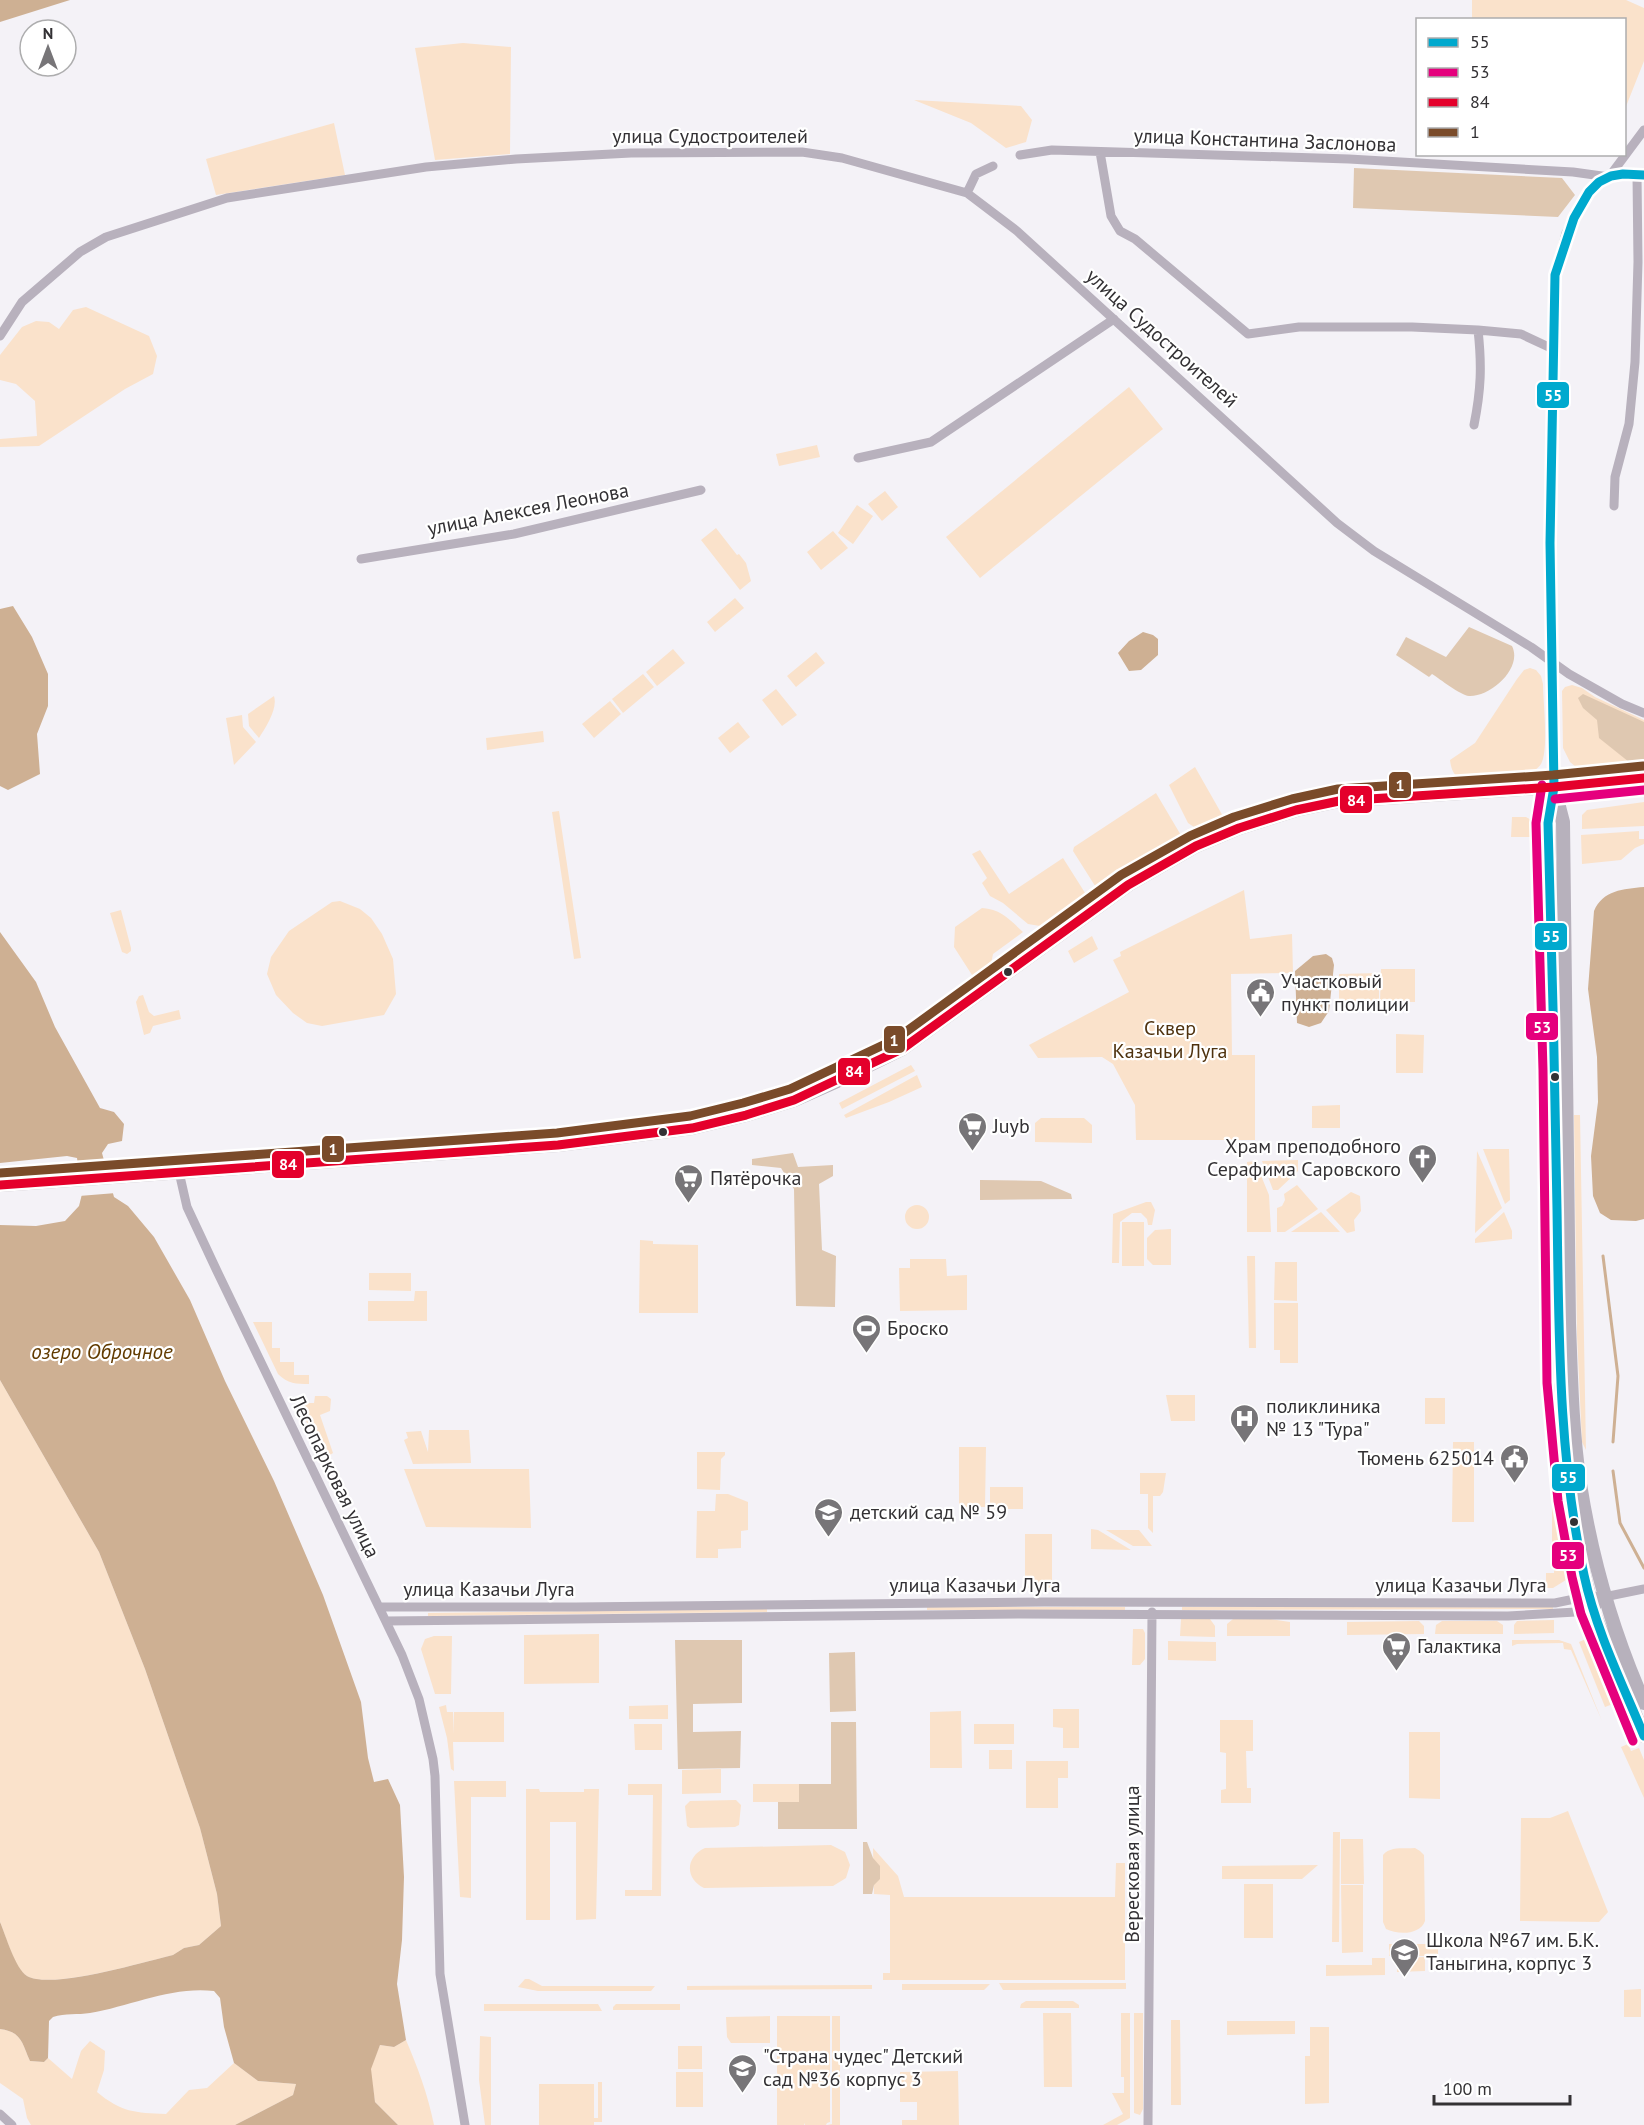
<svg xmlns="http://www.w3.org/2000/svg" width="1644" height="2125" viewBox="0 0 1644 2125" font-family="'PT Sans',sans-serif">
	<rect width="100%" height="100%" fill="#f4f2f7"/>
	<path fill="#fae2cb" d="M1472,0h154l18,8v53l-19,48 -1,-89 -152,-1z
		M463,43l48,4 -1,107 -75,6 -20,-112z
		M914,100l107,6 11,14 -6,22 -20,6 -35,-25z
		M334,123l11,52 -129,20 -10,-36z
		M86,307l63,29 8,20 -4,18 -28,15 -86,57 -39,1v-8l37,-3 -2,-35 -19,-17 -16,-4v-25l22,-28 14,-6 13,1 10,7 14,-19z
		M1129,387l34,42 -183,149 -34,-41z
		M817,445l3,12 -41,9 -3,-12z
		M885,491l13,16 -16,14 -14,-17z
		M857,505l16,11 -20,28 -15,-11z
		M716,528l21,27 2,-1 7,9 5,18 -11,9 -39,-50z
		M833,531l15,17 -27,22 -14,-18z
		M735,598l9,10 -29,24 -8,-10z
		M673,649l12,14 -28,23 -11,-14z
		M816,652l9,11 -29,24 -9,-11z
		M1530,668l6,2 5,6 2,8c0,17 6,67 -2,80 -11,17 -44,9 -62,11 -6,0 -12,5 -18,3 -8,-2 -10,-10 -11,-18l25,-17 42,-64 7,-9z
		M643,674l11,13 -31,26 -11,-14z
		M1572,685l10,3 13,9 49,23v43l-53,6 -15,-2 -6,-5 -7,-14 -1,-57 3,-4z
		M776,689l21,26 -15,11 -20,-26z
		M274,696c4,13 -8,31 -15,42l-10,-12 -1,-12z
		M610,701l11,13 -27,24 -12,-14z
		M242,715l1,12 13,15 -22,23 -8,-47z
		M738,722l12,15 -20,16 -12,-15z
		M543,731l1,11 -57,8 -1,-12z
		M1195,767l29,51 -27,11 -9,-6 -19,-38z
		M1156,793l26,44 -85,52 -24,-38 1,-4z
		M1644,802v24l-62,3v-14l5,-5z
		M559,811l22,147 -7,1 -22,-147z
		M1512,817h14l7,4 2,16h-24z
		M1639,831v8h5v5l-9,4 -14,12 -39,4 -1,-29z
		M980,850l29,44 54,-36 24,38 -41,31 -18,-3 -25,-21 -13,-7 -8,-13 5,-5 -15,-24z
		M1244,890l6,49 42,-5 1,39 -62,1 1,81h23v85h-119l-1,-35 -22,-41 -11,-7 -64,1 -9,-13 100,-53 -16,-32 8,-4 -1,-4z
		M340,901l20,8 11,9 11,16 11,25 3,35 -12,21 -62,11 -15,-3 -14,-10 -17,-18 -9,-21 4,-17 18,-26 43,-29z
		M982,908c19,1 28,12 41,24l-30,22 -3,15c-6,5 -10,10 -18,6l-18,-28 1,-20z
		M121,910l10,38v3l-4,3 -5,-2 -12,-39z
		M1092,936l6,13 -24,14 -6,-12z
		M1381,969h34v33h-35z
		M1379,973v32h-40v-31z
		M143,995l6,17 5,4 25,-6 2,9 -28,7 -3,7 -6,2 -8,-33 3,-6z
		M1396,1034l28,1 -1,38h-27z
		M911,1065l4,6 -73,38 -3,-6z
		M917,1075l5,12 -33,15 -43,16 -2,-3z
		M1340,1105v23h-28v-22z
		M1574,1115h6l6,335 -4,-8 -5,-107z
		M1041,1118h43l8,7v18l-57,-1v-19z
		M1483,1149h26l1,51 -5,4z
		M1477,1151l25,57 -27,25z
		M1298,1160v11l-20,19h-5l-11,-29z
		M1255,1161l14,34 2,37h-24v-70z
		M1297,1185l21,24 -33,23h-8v-24l5,-2 3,-6 -1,-6z
		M1351,1192l9,4 1,15 -7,9 1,11 -8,2 -21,-23z
		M1146,1202h5l4,8 -3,15h-4l-1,-6 -6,-6h-9l-12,9 -1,41h-7l1,-49z
		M905 1217a12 12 0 1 1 24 0a12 12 0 1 1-24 0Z
		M1321,1212l19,20h-49z
		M1504,1212l8,19v8l-37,4v-4z
		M1122,1222h22v44h-22z
		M1171,1229v36h-18l-6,-6v-21l8,-8z
		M640,1240l13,1v3l45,1v68h-59z
		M1247,1256h8l1,92h-7z
		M910,1259h36l1,17 20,-1v35l-67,1 -1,-43h11z
		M1275,1262h22v39l-23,-1z
		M369,1273h42v18l-42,-1z
		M415,1291h12v30h-59v-20h46z
		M1274,1303h24v60h-18v-13h-6z
		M253,1322h19v26h8v14h14v13h15v9c-13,0 -21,0 -31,-10z
		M0,1380l99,172 46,117 55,159 17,66 4,32 -22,19 -15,3 -11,7c-30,7 -122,35 -146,21 -13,-8 -21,-40 -27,-54z
		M1166,1395h29v26h-24z
		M315,1396h12l4,3 -1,12 -10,4 13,38 -3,2c-7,-15 -34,-35 -25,-52h9z
		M1425,1398h20v26h-20z
		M429,1430h40l2,33 -58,1 -9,-24 4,-2 -2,-6 15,-1 7,21z
		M1552,1438l4,1 3,68 15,68 -21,13h-7v-15h8v-28l-2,-4z
		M1453,1442h21v80h-22z
		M959,1447h27l-1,60h-26z
		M697,1452h28v3l-4,4 -1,31 -23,-1z
		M404,1469h125l2,59 -105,-1z
		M1140,1473h26l-3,19 -3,4h-7v37l-5,-5v-34h-8z
		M990,1487h33v22h-33z
		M716,1494h12l20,8v28l-7,1v17l-23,1v9h-22l1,-47h18z
		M1091,1529l7,1 33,20 -40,-1z
		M1106,1530h33l13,16h-19z
		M1025,1534h27v54h-27z
		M1553,1606v3l-371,1v-3z
		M927,1607h198v3h-198z
		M767,1609v3l-339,4v-3z
		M1264,1618l26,4v14h-63v-12l6,-5z
		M1181,1619h29l5,7v11l-35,-1z
		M1554,1620v13l-40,1v-9l3,-4z
		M1419,1621l5,5v8l-77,1v-13z
		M1442,1621h55l6,4v9h-68l1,-9z
		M1133,1629h10l2,4v26l-5,6h-8z
		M599,1634v49l-75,1v-49z
		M434,1636h18l-1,58h-16l-14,-45 4,-10z
		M1593,1636l23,58 -6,3 3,7 -8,3 -26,-65z
		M1512,1640h47l12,4 31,77 -31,-71 -7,-1 -1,-6 -46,1 -5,2z
		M1168,1641l48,1v19l-48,-1z
		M446,1705l1,7h6l1,22v-22h50v30h-51l1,29 -3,-2 -4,-31 -8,-31z
		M668,1705v14h-39v-13z
		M1053,1709h26v39h-16v-20l-10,-1z
		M961,1711l1,57h-32v-56z
		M1220,1720h33v31h-7l1,37h4v15h-30v-13l5,-1v-36l-6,-1z
		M634,1724h28v26h-27z
		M974,1724h40v20h-40z
		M1409,1732h31v67l-31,-1z
		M1628,1744l3,7 8,-3 5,12v38l-23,-51z
		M989,1750h23v19h-23z
		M1026,1761h42v17h-10v30h-32z
		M721,1769v24l-39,1v-24z
		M454,1781h52v16h-35v101l-11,-1z
		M628,1784h34l-1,112h-36v-6h27l1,-95h-25z
		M753,1784h46v18h-46z
		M526,1789h13l1,3h44v-3h15l-3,130 -20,1v-98h-26v98h-24z
		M736,1800l5,5 -2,20 -4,2 -45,1 -3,-2 -2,-20 5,-5z
		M1568,1811l40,101 -9,10 -79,-1 1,-103h29z
		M1333,1832h7l-1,110h-7z
		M1341,1839h22l1,45h-23z
		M831,1845l14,7 5,13 -4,13 -13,8 -129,2c-19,-9 -19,-31 1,-40z
		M873,1848l25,28 6,21h211l1,-34h9v117h-242v-7h7v-78l-16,-1z
		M1415,1848l5,3 4,4 1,66c-5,14 -27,14 -39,8l-3,-7v-67c7,-9 21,-6 32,-7z
		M1318,1865l-16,14h-80v-13z
		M1244,1884h29v54h-29z
		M1341,1885h22v67l-21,1z
		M1389,1944h49v12h-49z
		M1425,1957v14l-28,1v-14z
		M1372,1958h13v17l-59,1v-11h46z
		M525,1979h4l13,7h113l-4,5h-113l-20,-4z
		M999,1983h127v6l-123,1z
		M902,1984h88l-6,6h-82z
		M872,1985v4l-185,1v-4z
		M1641,1989v28h-17v-27z
		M1026,2001h47l6,4v3h-59l1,-4z
		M484,2004h114l4,7h-118z
		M616,2004h64v6h-67v-3z
		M1043,2013h28l1,74h-28z
		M1121,2013h9v105l-13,7h-14l20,-11 -11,-21h12v-16h-3z
		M1134,2013h9v96l-3,6 -6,-2z
		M770,2016v27h-39l-4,-6 -1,-20z
		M777,2016h53v106l-3,1 -1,2h-21l-1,-2v2h-27z
		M832,2016h8v109h-13l5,-1z
		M1171,2020h9l1,85h-10z
		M1227,2021h68v13l-68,1z
		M1310,2027h19v76l-24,1v-48h5z
		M0,2029c22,3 22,14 30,32l14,1 4,-4 24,21 9,-28 9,-10 15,10 -1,19 -7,22c24,20 38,21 69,22l23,-24 18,-2 27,-25 24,18 38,3 -3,11 -58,30h-204l-4,-7 -4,-19 -23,-16z
		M480,2036l11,1v88h-6l-6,-45z
		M406,2040c12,28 22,55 28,85h-36l-23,-23 -5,-33 10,-24 14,2z
		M678,2046h24v23h-24z
		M958,2071l1,54h-57v-5h15v-18h-17v-30z
		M676,2072h27v35h-27z
		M598,2082h4v40h-8v3h-55v-41h55v34h4z"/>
	<path fill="#dfc8b1" d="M1354,168l208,10 13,17 -17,22 -205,-9z
		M1469,627l43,19c11,22 -21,51 -43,50 -9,-1 -29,-17 -37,-22l-3,3 -33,-22 10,-18 40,20z
		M1583,694l61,28v38l-15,2 -30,-24 -2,-18 -14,-12 -5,-10z
		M793,1153l5,14 35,-2v11l-14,8 3,66 14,6 -1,51 -39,-1 -2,-117 -13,-21 -29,-3v-6z
		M980,1180l61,1 30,13 1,5 -92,1z
		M675,1640h67v63l-49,1v28l48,-1 -1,37 -62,1z
		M855,1652l1,59 -26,1 -1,-59z
		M831,1722h25l1,107h-79v-27h21v-18h32z
		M863,1842h4l6,16 7,8v13l-6,6 -2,9h-9z"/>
	<path fill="#ceb093" d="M0,0h70l-70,22z
		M13,606l19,31 16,37v32l-11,28 3,40 -32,16 -8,-4v-177z
		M1143,632l10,3 5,4v16l-17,15 -12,1 -11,-18 11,-12z
		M1644,887v332l-8,2 -25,-1 -11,-7 -7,-17 -2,-40 7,-54 -1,-45 -9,-68 6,-78c9,-21 29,-22 50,-24z
		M0,932l36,50 19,45 45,81 14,4 10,12 -2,17 -14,3 -6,9 12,44 14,9 26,31 36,63 35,81 49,100 49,114 38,107 7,56 6,24 14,-3 12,26 4,72 -2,63 -5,44 9,56 -12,7 -14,-2 -9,24 4,33 23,23h-163l58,-30 3,-11 -38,-3 -24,-18 -10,-36 -4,-29 -6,-7c-42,-5 -83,15 -124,22 -12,2 -25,0 -37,4l-4,4 -1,37 -4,4 -14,-1c-8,-18 -8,-29 -30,-32v-107c6,14 15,46 27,54 25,14 116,-14 146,-21l11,-7 15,-3 22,-19 -4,-32 -17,-66 -55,-159 -46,-117 -99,-172v-155l36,1 29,-5 14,-15 3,-12 -5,-36 -10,-2 -67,7z
		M1326,954l6,4 2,7 -5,46 -8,12 -12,4 -12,-4 -2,-52 18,-15z"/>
	<path fill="#f4f2f7" d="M106,1160l10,33 -37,3 -4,-34z"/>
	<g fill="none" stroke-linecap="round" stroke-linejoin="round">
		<path stroke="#ceb093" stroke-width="3" d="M1603,1256l15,120 -5,66
			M1613,1471l7,52 24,45"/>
		<path stroke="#b8b1bd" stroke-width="9" d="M1100,152l11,64 9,15 15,8 113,95 51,-7h113l66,3 43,4 32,15
			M1020,155l32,-5 297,9 224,13 36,5 15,-3 20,1
			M967,193l9,-19 17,-8
			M0,336l22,-34 58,-50 26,-15 121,-39 199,-31 90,-8 115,-6 171,-1 40,6 125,35 50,38 320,292 37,28 157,96 38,27 53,30 22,9
			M1474,425c7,-35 8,-59 4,-95
			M858,458l73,-16 183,-123
			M1614,506l1,-29 14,-53 6,-62 3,-100 -1,-87
			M361,559l153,-25 187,-44
			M1554,787l-4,-244 5,-268 11,-42 17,-33 11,-12 15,-11 35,-47
			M179,1172l8,35 29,62 186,386 17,44 14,60 2,17 5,198 25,151
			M379,1607h197l468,-5 498,1h13l34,-7 15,1 40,-8
			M386,1621l633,-7 489,2 85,-5 11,-14
			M0,2114l12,11
			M1148,2125l4,-513"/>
		<path stroke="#b7b1bc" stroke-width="14" d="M1554,787l-6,36 7,247 4,313 11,117 14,75 9,36 51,125
			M1556,795l7,27 6,501c2,54 3,108 11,161 12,76 33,149 64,219
			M0,1185l558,-40 134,-17 54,-13 48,-15 43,-19 65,-32 226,-164 68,-39 43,-18 57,-18 43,-9 215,-14 90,-9"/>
		<defs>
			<path id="bus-1" d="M1644,175l-21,-1 -12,2 -12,6 -10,10 -15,26 -19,57 -5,268 4,244 -6,36c4,129 7,257 9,386 2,122 1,246 27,366 12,56 38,108 60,161"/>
			<path id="bus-2" d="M1542,785l-6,38 7,247 4,313 11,118 14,76 9,37 52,127
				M1555,799l89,-9"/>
			<path id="bus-3" d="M0,1185l558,-40 134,-17 54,-13 48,-15 108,-51 226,-164 68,-39 43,-18 57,-18 43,-9 215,-14 90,-9"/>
			<path id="bus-4" d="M0,1173l557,-40 133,-17 53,-13 47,-14 106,-50 225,-164 69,-39 44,-19 58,-18 46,-10 215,-14 90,-9"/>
		</defs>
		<use href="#bus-1" stroke="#fff" stroke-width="14"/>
		<use href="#bus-2" stroke="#fff" stroke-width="14"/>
		<use href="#bus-3" stroke="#fff" stroke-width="14"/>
		<use href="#bus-4" stroke="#fff" stroke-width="14"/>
		<use href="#bus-1" stroke="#00a9ce" stroke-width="9"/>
		<use href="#bus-2" stroke="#e5007d" stroke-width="9"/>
		<use href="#bus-3" stroke="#e4002b" stroke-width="9"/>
		<use href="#bus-4" stroke="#7a4b2a" stroke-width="9"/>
	</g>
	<defs>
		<symbol id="civic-pin" viewBox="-11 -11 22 30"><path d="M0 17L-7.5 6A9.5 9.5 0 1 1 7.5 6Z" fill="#777578" stroke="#fff"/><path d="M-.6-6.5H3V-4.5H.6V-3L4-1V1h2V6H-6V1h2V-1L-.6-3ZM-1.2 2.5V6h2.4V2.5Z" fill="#fff"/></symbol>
		<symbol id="supermarket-pin" viewBox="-11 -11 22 30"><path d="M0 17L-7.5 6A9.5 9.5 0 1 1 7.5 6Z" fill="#777578" stroke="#fff"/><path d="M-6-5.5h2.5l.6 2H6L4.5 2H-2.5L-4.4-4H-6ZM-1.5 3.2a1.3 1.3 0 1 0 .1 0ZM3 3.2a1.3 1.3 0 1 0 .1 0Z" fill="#fff"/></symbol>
		<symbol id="church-pin" viewBox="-11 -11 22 30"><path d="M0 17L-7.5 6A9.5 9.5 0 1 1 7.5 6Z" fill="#777578" stroke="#fff"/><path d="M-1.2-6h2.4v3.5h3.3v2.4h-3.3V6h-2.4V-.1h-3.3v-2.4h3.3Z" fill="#fff"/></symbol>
		<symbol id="stadium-pin" viewBox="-11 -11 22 30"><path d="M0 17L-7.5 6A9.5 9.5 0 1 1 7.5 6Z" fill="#777578" stroke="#fff"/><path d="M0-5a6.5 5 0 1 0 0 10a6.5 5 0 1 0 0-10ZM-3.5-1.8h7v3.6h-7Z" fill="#fff"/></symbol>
		<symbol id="hospital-pin" viewBox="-11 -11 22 30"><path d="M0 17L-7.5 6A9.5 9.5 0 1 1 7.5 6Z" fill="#777578" stroke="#fff"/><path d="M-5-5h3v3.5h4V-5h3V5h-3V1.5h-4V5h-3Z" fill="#fff"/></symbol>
		<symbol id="school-pin" viewBox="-11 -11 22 30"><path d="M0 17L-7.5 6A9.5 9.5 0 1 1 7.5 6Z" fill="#777578" stroke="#fff"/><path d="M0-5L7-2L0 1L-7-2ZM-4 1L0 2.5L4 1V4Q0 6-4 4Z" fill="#fff"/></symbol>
	</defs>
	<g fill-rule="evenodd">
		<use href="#civic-pin" x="1244" y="976" width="33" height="45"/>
		<use href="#supermarket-pin" x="956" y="1110" width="33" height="45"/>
		<use href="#church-pin" x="1406" y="1142" width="33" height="45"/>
		<use href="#supermarket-pin" x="672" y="1162" width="33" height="45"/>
		<use href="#stadium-pin" x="850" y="1312" width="33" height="45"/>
		<use href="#hospital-pin" x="1228" y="1402" width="33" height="45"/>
		<use href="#civic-pin" x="1498" y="1442" width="33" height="45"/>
		<use href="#school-pin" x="812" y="1496" width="33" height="45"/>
		<use href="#supermarket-pin" x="1380" y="1630" width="33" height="45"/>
		<use href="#school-pin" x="1388" y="1936" width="33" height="45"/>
		<use href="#school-pin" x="726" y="2052" width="33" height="45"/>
	</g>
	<g fill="#333134" stroke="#fff" stroke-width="2">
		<circle cx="1008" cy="972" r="5"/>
		<circle cx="1555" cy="1077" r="5"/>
		<circle cx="663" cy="1132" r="5"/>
		<circle cx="1574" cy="1522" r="5"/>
	</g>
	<g text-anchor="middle" stroke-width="4.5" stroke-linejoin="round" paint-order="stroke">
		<g font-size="20" fill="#333134" stroke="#fff">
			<text x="710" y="143">улица Судостроителей</text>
			<text transform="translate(1265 140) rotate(2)" y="7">улица Константина Заслонова</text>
			<text transform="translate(1162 338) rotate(42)" y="7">улица Судостроителей</text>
			<text transform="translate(528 509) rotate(-11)" y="7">улица Алексея Леонова</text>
			<text transform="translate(335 1476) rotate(64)" y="7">Лесопарковая улица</text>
			<text x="975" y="1592">улица Казачьи Луга</text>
			<text x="1461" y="1592">улица Казачьи Луга</text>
			<text x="489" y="1596">улица Казачьи Луга</text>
			<text transform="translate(1132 1864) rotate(-90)" y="7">Вересковая улица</text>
		</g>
		<g font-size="20" fill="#333134" stroke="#fff" text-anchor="start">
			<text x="1281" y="988">Участковый<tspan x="1281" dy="23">пункт полиции</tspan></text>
			<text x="993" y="1133">Juyb</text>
			<text x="1401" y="1153" text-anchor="end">Храм преподобного<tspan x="1401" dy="23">Серафима Саровского</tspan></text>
			<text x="710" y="1185">Пятёрочка</text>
			<text x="887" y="1335">Броско</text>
			<text x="1266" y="1413">поликлиника<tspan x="1266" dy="23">№ 13 "Тура"</tspan></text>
			<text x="1494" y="1465" text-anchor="end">Тюмень 625014</text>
			<text x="850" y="1519">детский сад № 59</text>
			<text x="1417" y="1653">Галактика</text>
			<text x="1426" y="1947">Школа №67 им. Б.К.<tspan x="1426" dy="23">Таныгина, корпус 3</tspan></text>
			<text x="763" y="2063">"Страна чудес" Детский<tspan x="763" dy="23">сад №36 корпус 3</tspan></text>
		</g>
		<g font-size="20" fill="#4f320e" stroke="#fff">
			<text x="1170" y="1035">Сквер<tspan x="1170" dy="23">Казачьи Луга</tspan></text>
		</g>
		<g font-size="21" font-style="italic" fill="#623b00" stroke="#fff">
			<text x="102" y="1359">озеро Оброчное</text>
		</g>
	</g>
	<g stroke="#fff" stroke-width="2">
		<rect x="1536" y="381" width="34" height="28" rx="6" fill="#00a9ce"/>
		<rect x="1388" y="771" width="24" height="28" rx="6" fill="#7a4b2a"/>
		<rect x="1339" y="785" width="34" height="29" rx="6" fill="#e4002b"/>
		<rect x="1534" y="922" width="34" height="29" rx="6" fill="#00a9ce"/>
		<rect x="1525" y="1012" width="34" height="29" rx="6" fill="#e5007d"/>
		<rect x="883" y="1025" width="23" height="29" rx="6" fill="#7a4b2a"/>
		<rect x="837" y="1057" width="34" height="29" rx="6" fill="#e4002b"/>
		<rect x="321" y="1135" width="24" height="28" rx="6" fill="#7a4b2a"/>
		<rect x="271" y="1150" width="34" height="29" rx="6" fill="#e4002b"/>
		<rect x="1551" y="1463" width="35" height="29" rx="6" fill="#00a9ce"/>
		<rect x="1551" y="1541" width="34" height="29" rx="6" fill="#e5007d"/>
	</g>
	<g font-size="16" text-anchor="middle" font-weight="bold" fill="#fff">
		<text x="1553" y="401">55</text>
		<text x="1400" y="791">1</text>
		<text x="1356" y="806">84</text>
		<text x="1551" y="942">55</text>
		<text x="1542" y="1033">53</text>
		<text x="894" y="1046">1</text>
		<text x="854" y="1077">84</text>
		<text x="333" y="1155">1</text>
		<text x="288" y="1170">84</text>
		<text x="1568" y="1483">55</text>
		<text x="1568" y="1561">53</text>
	</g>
	<rect x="1416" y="18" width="210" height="138" fill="#ffffff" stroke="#adadae" stroke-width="1.5"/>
	<rect x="1428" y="38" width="30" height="9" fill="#00a9ce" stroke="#adadae" stroke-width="1.5"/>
	<text x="1470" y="48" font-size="18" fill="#333134">55</text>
	<rect x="1428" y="68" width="30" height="9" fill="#e5007d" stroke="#adadae" stroke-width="1.5"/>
	<text x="1470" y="78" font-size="18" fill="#333134">53</text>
	<rect x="1428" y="98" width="30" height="9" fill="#e4002b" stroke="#adadae" stroke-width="1.5"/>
	<text x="1470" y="108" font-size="18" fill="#333134">84</text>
	<rect x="1428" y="128" width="30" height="9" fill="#7a4b2a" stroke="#adadae" stroke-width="1.5"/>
	<text x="1470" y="138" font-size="18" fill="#333134">1</text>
	<g transform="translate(48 48)"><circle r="28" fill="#ffffff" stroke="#adadae" stroke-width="1.5"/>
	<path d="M0-4.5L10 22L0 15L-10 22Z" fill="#777578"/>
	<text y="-9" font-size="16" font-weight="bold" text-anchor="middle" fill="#333134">N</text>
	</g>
	<path d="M1434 2095v9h136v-9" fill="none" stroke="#333134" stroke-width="3"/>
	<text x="1443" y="2095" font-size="18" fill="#333134" stroke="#ffffff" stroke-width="4.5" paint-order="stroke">100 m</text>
</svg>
